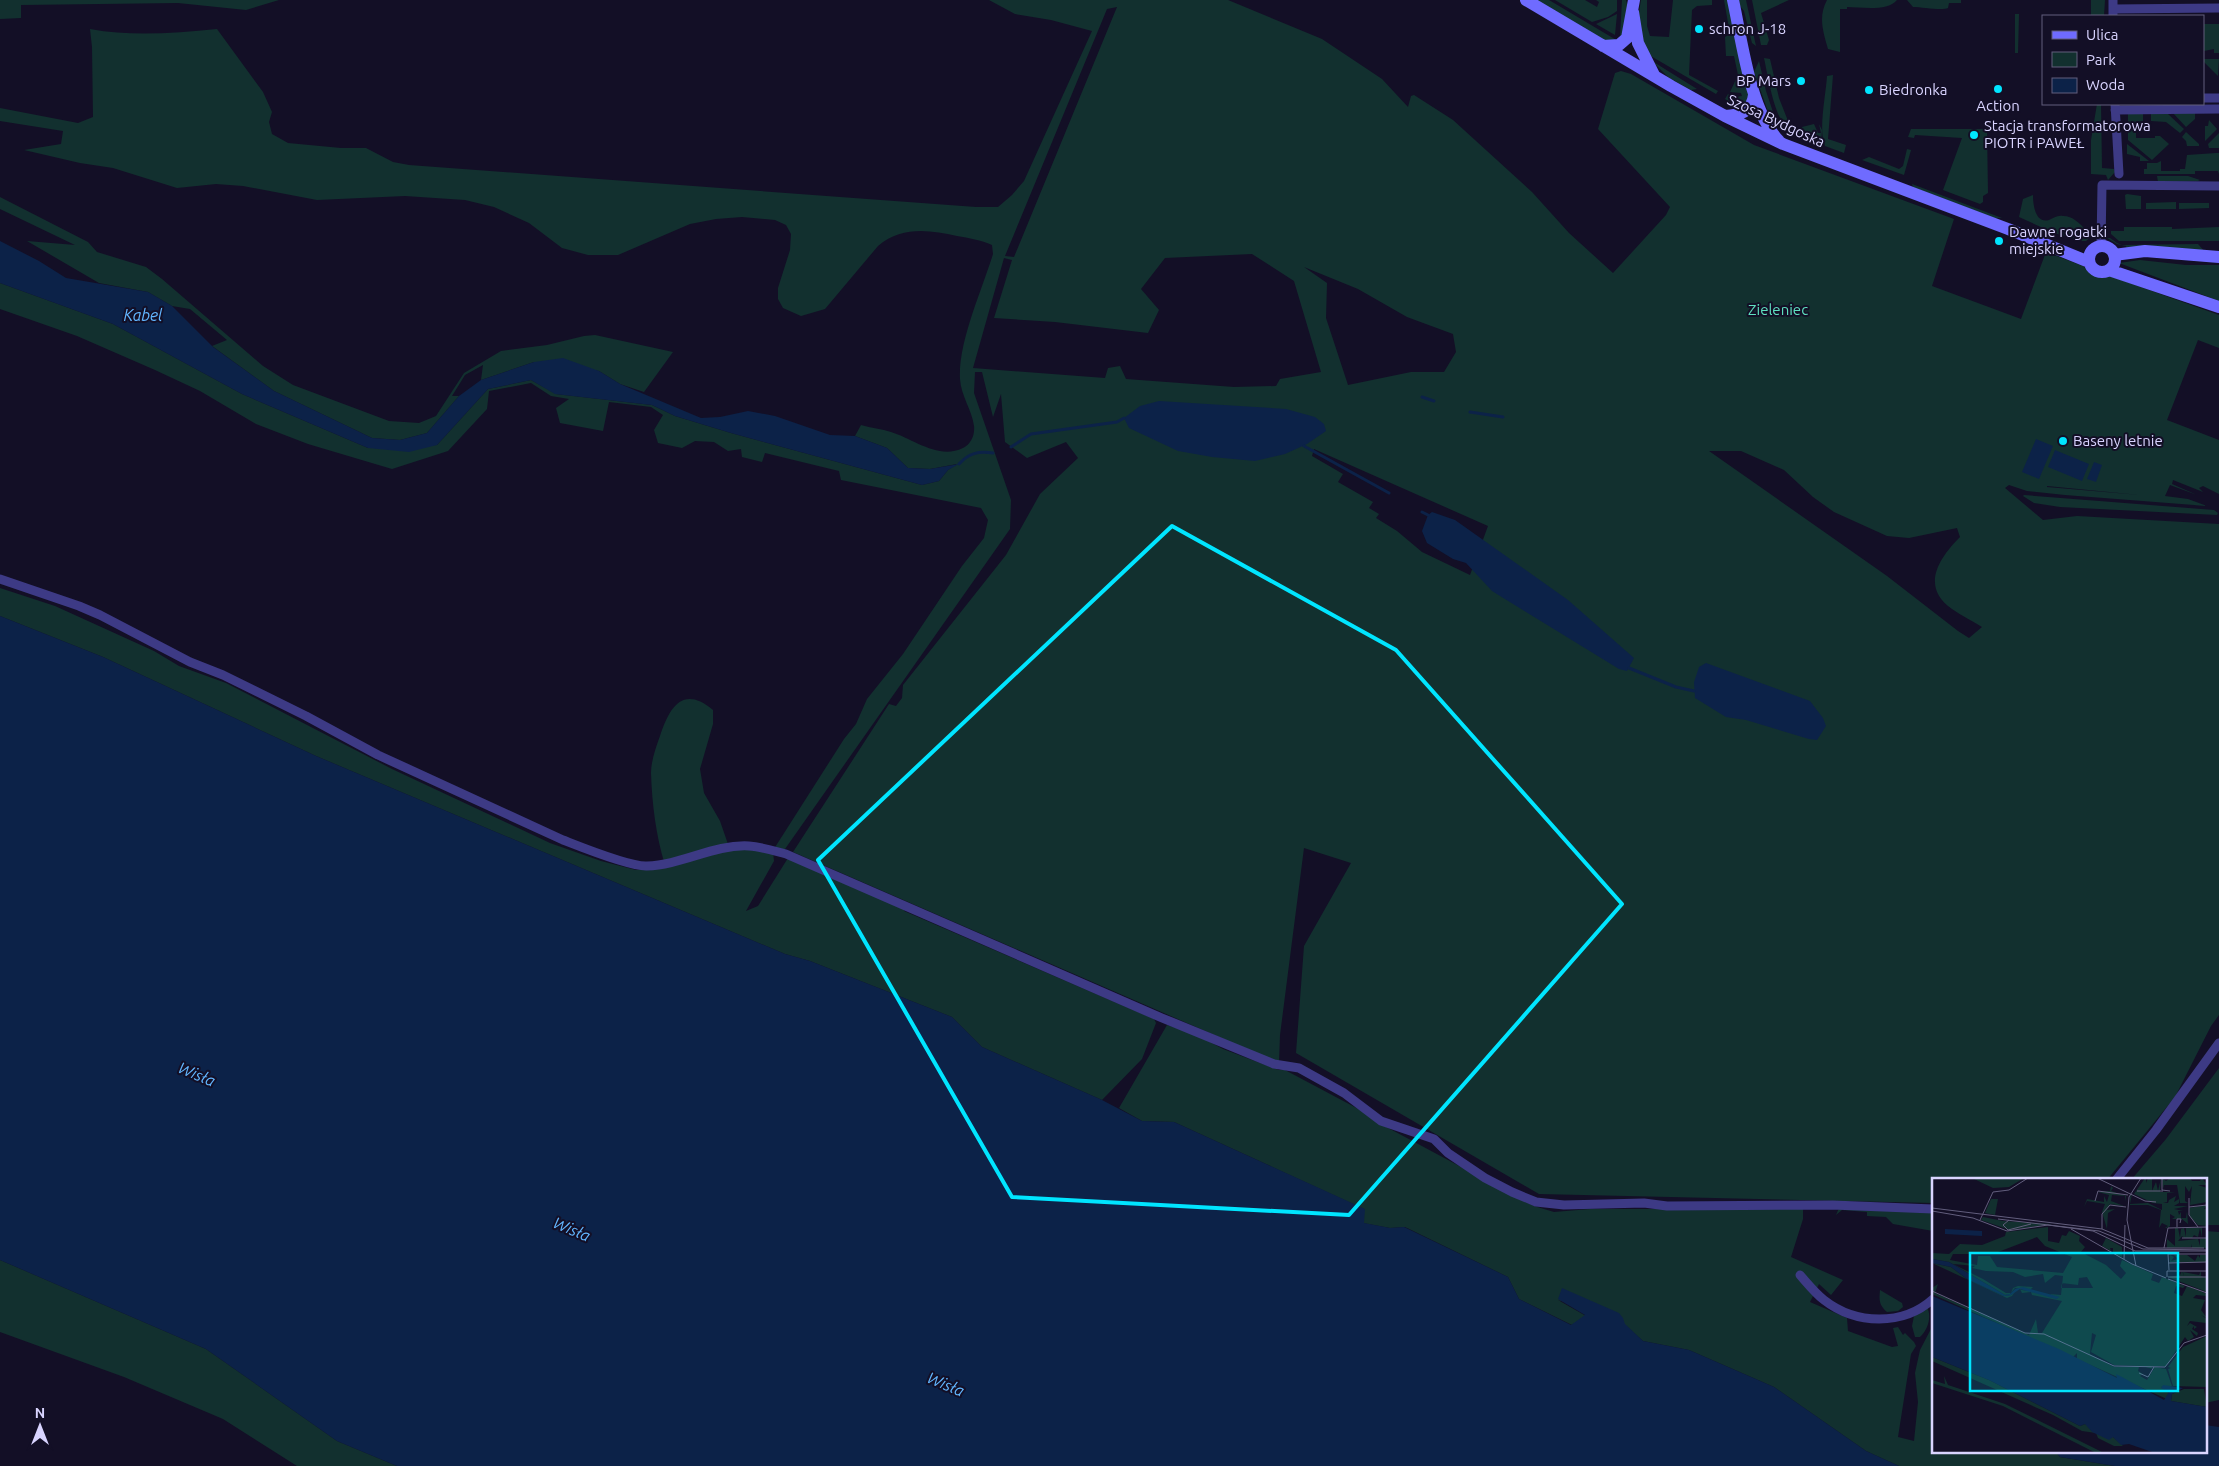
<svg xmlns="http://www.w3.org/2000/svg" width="2219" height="1466" viewBox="0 0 2219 1466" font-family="Ubuntu,sans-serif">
	<rect width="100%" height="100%" fill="#130f26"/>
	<path fill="#12302f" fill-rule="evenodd" d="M0,0h279l-33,10 -68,-7 -157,2v13l-21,1z
		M989,0h239l94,39 60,40 26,28 3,-11 3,-1 39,25 79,72 37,41 44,40 53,-58 4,-8 -72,-78 17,-56 6,-2 10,3 123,71 200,74 -22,67 89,33 25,-67 37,14 13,10h14l109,39v33l-21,-8 -31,80 52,20v54l-16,-8 -4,2 4,4 -30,-12 -1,4 25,11 -27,-10 -5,11 23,3 19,7 -142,-11 -38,-4 -18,-6 -4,3 38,32 34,-4 142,8v491l-8,11 -36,71 -68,83h-174v23l-394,-9 -243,-141 8,-107 47,-83 -47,-15 -24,187 -1,28 -486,-211 96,-148 7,2 6,-8 1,-13 103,-130 34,-61 38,-36 -12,-16 -39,16 -22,-16 -4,-48 -8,23 -11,-45h-7l-1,21 37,107 -1,29 -225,320 -12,3 1,9 -28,50 12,-5 30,-48 117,50 -1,3 250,108 2,4 -14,36 -40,41 -120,-53 -30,-30 -142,-56 -25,-7 -469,-198 -213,-99 -103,-41v-28l55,18 99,45 25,15 47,17 166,86 158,74 51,18 35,9 29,-5c-9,-29 -13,-61 -14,-92 0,-12 5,-26 9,-37 9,-27 22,-52 53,-26v14l-13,45 4,24 16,28 9,26 43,5 72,-113 12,-15 11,-25 36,-45 59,-88 22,-28 4,-18 -7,-12 -140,-28 -2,-9 -74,-18 -3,9 -20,-5 -1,-8 -13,2 -14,-9 -19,-1 -13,7 -24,-5 -4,-13 9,-15 -12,-8 -42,-5 -6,29 -43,-8 -4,-15 13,-9 -18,-3 -20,-13 -42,8 -2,18 -39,42 -56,18 -84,-25 -52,-20 -56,-33 -45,-21 -78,-34 -77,-27v-26l113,41 129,70 126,54 69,-3 51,-56 43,-9 25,14 96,11 23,11 56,17 191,52 17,-4 9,-11 9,-6 -27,5 -22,-1 -21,-20 -32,-12 6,-11c10,3 21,4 30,7 23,7 47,28 72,16 8,-4 12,-13 11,-22 -2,-16 -13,-30 -14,-47 -2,-37 22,-89 33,-125l-1,-9c-11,-5 -23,-7 -35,-9 -28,-6 -55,-10 -79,10l-53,63 -24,7 -18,-8 -5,-9v-11l12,-38 1,-16 -5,-9 -11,-5 -33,-3 -26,2 -26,5 -72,31h-30l-26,-7 -33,-25 -35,-16 -29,-7 -60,-4 -88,4 -74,-14 -27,-2 -39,4 -64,-20 -33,-5 -56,-13 37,-6 2,-13 -63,-10v-13l78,15 15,-6 -1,-70 -2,-18c43,8 84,4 127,0l46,63 9,20 -3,10 3,12 16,9 53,5h25l27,14 16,3 567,42h22l14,-12 12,-14 68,-150 -41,-11 -36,-6zM1117,7l-103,250 -9,-1 102,-247zM1252,254l42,27 27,91 -41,7 -4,7 -42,1 -108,-8 -6,-13 -12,2 -3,10 -132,-10 31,-110 8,2 -18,58 61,4 93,11 11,-23 -18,-21 24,-31zM1304,267l54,22 49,28 46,17 3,18 -12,20h-33l-63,13 -22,-67 1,-35zM1314,449l174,77 -18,49 -48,-23 -25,-21 -21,-13 3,-4 -10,-6 4,-6 -35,-20 5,-8 -31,-18zM1709,451h32l43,19 29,27 21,15 53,24 22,2 48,-10 3,9c-21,21 -40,50 -8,72 10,7 21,12 30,18l-13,11 -11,-7 -71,-55zM2047,487v-1l93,9z
		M1534,0h15l69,41 -10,1z
		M1555,0h30l12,7 2,-5 -3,-2h21v11l-9,6 -16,5z
		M1622,0h4l2,8 -3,27 -5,3z
		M1641,0h6v26l3,10 19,1 4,-37h39v5l-15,1 -5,4 -3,65 29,16 -2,3 -67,-39 -8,-17 -3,-20z
		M1724,0h4l22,99 -8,8h-4l-13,-8 3,-5 6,3 8,-1 -1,-3 -11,-1 8,-17 -4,-19h-8l-1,-19 5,-3z
		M1739,0h7l10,46 -4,-3 -8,-32 -4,-5z
		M1752,0h37l-28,13 8,27 -2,5h-6z
		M1827,0h70c-10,12 -36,7 -50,7v2h-7v43l-12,-3c-5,-18 -10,-32 -1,-49z
		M1907,0h54v3h-12l-1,5c-6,3 -26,-1 -35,-1z
		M2091,0h14l-1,16h-13z
		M1617,14l-2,21 -19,-11z
		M2015,14h4l-1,39h-3z
		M2204,24h15v29h-5v-4l-10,2z
		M1764,58l6,1 9,39 11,28 4,2 1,6 8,-2 -1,-5 12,-3 4,9h3l-2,-9 3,6 -1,15c-10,-4 -24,-7 -32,-14 -15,-13 -21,-55 -25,-73z
		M2204,59h15l-1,17 -14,-14z
		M1652,61l45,28 -6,1 -22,-12z
		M1759,61l7,30 9,27 -4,2 -17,-48z
		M1833,75l-5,64 18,6 -2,8 -19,-7c-7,-15 1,-52 2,-70z
		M2097,104h4l1,64 12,1 1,3 -7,8 -2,-5 -15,-1v-34z
		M2195,112v7l-9,8 -13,-14z
		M2128,114h15v7l-7,1v16h19v-2h5l9,8 -17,16 -24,-20z
		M2151,114h17l16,15 -4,4 -14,-11 -15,-1z
		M2209,120l8,9 -12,12v-15h3z
		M1911,129h76l1,64 -5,3v6l-3,2 -37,-14 19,-52 -47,-3 -1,3 -6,-1z
		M2186,132l13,12v2h-12l-1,-5 -4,-4z
		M2219,133v15h-10l-1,-4z
		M2127,144l22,17h-9v-4l-13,-3z
		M1907,149l4,1 -7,25 -42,-15 7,-3 30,12 4,-3z
		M2216,153h3v21l-1,-3h-23v3h-51v-5h3v-6h10l4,-2v10h19v-2h5l2,-14z
		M2157,176h31l12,4 -2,1 -40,1z
		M1912,184l90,34h-8l-81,-31z
		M2127,194l14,2v13h-15l-1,-14z
		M2033,195c0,9 2,29 16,25 5,-2 8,-5 14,-4 10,0 16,7 23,14l7,1 -1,5 -6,5h-4l-28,-8 -35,-16 4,-18z
		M0,197l88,45 9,10 49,15 16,12 101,87 30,19 96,36 30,2 17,-7 28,-43 37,-22 46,-6 37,-9 11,-1 78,17 -29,40 -24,-8 -21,-13 -65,-9 -53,18 2,-15 -18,10 -13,21h7l-32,37 -27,7 -28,-2 -98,-47 -62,-45 15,-6 -37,-31 -18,-3 -24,-14 -49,-9 -72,-42 48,4 -75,-36z
		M2176,202v7h-30v-6z
		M2179,203h30v5l-30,1z
		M2124,227h48v2l47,-2v14h-100l-8,-7v-3h13z
		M2107,238h3l7,5 5,2 76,-1 8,9 -79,-4 -1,-3 -9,-2z
		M2140,260l46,5h33v36l-100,-38z
		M2024,495l190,15 4,3 -1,2 -157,-8 -26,-4 -11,-7z
		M1167,1025l28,9 28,15 56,21h6l79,42 13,10 157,84 20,6 36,-3h213v10l-12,38 52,23 -12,15 -12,-11 -9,18 37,16 1,13 44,16 6,-1 -5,-18 5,-1 5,8 2,-2 9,9 2,4 -5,8 -13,83 16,4 4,-39 -3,-29 5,-23 13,-25v127h123l4,5 55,9h-216l-33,-15 -92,-64 -85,-37 -46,-9 -19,-17v-3l-66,-21 28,16 -14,9 -53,-26 -11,-22 -103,-50 -15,1 -27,-5 1,-14 -190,-87 -32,-1 -23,-13z
		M2219,1068v157h-14v-45h-74l35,-41z
		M1839,1208l94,4v19l-40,-7 -7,-7 -19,-1v-4l-25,-2 -6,5z
		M2205,1231l14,1v168l-14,3z
		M0,1260l206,89 131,92 60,25h-100l-74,-47 -99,-42 -124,-45z
		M1880,1290l22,13 1,4 -5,4 -11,1c-8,-7 -8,-12 -7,-22z
		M1927,1307c5,9 1,23 -7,30h-5l-3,-11 2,-10z"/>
	<path fill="#0c2248" d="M0,241l39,20 27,17 82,14 24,14 41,41 61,44 98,47 28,2 27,-7 32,-37 22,-16 53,-18 29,-4 36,13 21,13 81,34 19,-1 28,-6 27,5 55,19 25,1 32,12 21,20 22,1 29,-5 -11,6 -9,11 -17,4 -191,-52 -56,-17 -23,-11 -97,-11 -24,-14 -43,9 -51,56 -28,7 -41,-4 -126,-54 -129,-70 -113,-41z
		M1159,401l127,8 29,8 9,7 2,7 -19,13 -22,10 -30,7 -43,-4 -34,-6 -49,-23 -5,-10 16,-12z
		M2036,439l17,7 -14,33 -17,-7z
		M2055,450l34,14 -7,17 -34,-14z
		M2094,462l8,3 -6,17 -9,-3z
		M1432,512l23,8 113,80 66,58 -7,13 -8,-2 -127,-78 -26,-28 -13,-4 -26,-16 -5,-12 6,-16z
		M0,616l103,41 213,99 469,198 25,7 142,56 30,30 120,53 40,21 32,1 191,87 -1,14 26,5 14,-1 104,50 11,22 52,26 14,-10 -27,-16 4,-11 57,25 4,5 2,6 18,17 46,9 85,37 92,64 33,15h-1502l-60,-25 -131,-92 -206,-89z
		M1706,663l104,38 13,17 3,8 -9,14 -8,-1 -63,-19 -20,-3 -31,-19 -1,-16 5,-15z
		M2205,1425l14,2v39h-104l-55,-9 -4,-5h149z"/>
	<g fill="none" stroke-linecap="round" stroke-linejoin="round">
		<path stroke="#0c2248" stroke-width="3" d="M1422,397l12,4
			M1470,412l33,5
			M1304,446l85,47
			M1011,447l20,-13 86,-12 7,-4
			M959,464c10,-11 19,-13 34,-11
			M1422,512l6,3
			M1629,668l47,19 18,4"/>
		<path stroke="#3d3a85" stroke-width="9" d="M2113,0v16
			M2113,9l106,-1
			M2203,98h16
			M2115,104l4,70
			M2115,110l104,-1
			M2101,246l1,-61 117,1
			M0,579l79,27 21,9 90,47 33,13 83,41 72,39 185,85c18,7 67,27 84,26 35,-1 67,-22 102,-20 13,1 25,5 37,8l376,164 112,46 25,4 45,25 37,28 53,18 14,14 37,25 27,14 24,10 28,3 80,-2 23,3 166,-1 100,4
			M2116,1180l40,-50 63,-87
			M1800,1275c8,9 15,18 24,25 32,25 79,26 109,-1"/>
		<path stroke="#6f6bff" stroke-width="12" d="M1526,0l145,86 54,30 58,28 225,85 81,33
			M1733,0c9,41 17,111 46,141
			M1633,12l5,31 16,32
			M1603,46l16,-1 8,-7 7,-38
			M1725,116c15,-1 27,-4 29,-21
			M2089 259a13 13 0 1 1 26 0a13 13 0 1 1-26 0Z
			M2114,255l31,-4 74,6
			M2109,270l110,37"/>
	</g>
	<path fill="none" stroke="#00e5ff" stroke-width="4" stroke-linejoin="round" d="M1172,526l224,124 226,254 -273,311 -337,-18 -194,-337z"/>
	<g fill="#00e5ff" stroke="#130f26" stroke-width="2">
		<circle cx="1699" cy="29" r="5"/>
		<circle cx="1801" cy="81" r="5"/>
		<circle cx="1998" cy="89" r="5"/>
		<circle cx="1869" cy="90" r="5"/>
		<circle cx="1974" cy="135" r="5"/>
		<circle cx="1999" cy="241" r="5"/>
		<circle cx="2063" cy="441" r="5"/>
	</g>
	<g text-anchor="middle" stroke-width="4" stroke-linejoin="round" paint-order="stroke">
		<g font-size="15" fill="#d9d4ff" stroke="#130f26" text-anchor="start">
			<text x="1709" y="34">schron J-18</text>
			<text x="1791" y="86" text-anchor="end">BP Mars</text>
			<text x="1879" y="95">Biedronka</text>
			<text x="1998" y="111" text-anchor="middle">Action</text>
			<text x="1984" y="131">Stacja transformatorowa<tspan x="1984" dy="17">PIOTR i PAWEŁ</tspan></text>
			<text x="2009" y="237">Dawne rogatki<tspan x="2009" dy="17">miejskie</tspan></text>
			<text x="2073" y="446">Baseny letnie</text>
		</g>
		<g font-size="15" fill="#d9d4ff" stroke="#130f26">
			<text transform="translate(1776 121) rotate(25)" y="5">Szosa Bydgoska</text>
		</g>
		<g font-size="15" fill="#5fe0c0" stroke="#130f26">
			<text x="1778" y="315">Zieleniec</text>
		</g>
		<g font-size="16" font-style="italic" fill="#62b6ff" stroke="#130f26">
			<text x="143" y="321">Kabel</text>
			<text transform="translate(197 1074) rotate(23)" y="6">Wisła</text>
			<text transform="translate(572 1229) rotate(23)" y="6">Wisła</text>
			<text transform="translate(946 1384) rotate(23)" y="6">Wisła</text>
		</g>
	</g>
	<g transform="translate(1932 1178)">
		<rect width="275" height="275" fill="#130f26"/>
		<path d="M40,0h52l-15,9 -16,1zM213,0h1v5l2,-5h4v13l4,-9 2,9 3,-13 -1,14h15l-8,1v9l-4,1h5l1,-3 7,-4 -2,6 5,-3v4l-5,3h14l-14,3 9,2h-5l1,4 2,-3v6h5l1,-7 1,13 -6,-5h-10l3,-2 -5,-3v12l-3,2h-2l3,-2 -6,-3 -3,5 2,-18 -13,-5h-18v-8l2,-3 -2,10 18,-1 14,7v-6l-9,-1 -19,-9zM230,0l4,3 4,-3h20l2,3h8l2,-3 5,7h-9l9,3v14l-17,3 2,-19 -3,6 -4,-6v15l3,2h-8l-3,-18h-13l-1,4zM179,8l2,2 -2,3 15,5v1l-1,4v-5l-13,-1 -1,6 13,5 -14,-2 -3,6 8,-1 -7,4 -1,16 -5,-17 3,-8 -18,-3 -3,6 3,-8 17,3v-6l3,6 2,-7 -11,-3 12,-1zM59,21h7l-3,16 -10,-2zM275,27l-3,4h3v17l-9,-1 -8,-8 -1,-9zM51,39l20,4 49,3 -42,6 -29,-10zM116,49v14l11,2 3,-8 4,1 3,-5 11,5 -1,5 6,6 -4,5 25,13 15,14 5,-6 -6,-7 2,-6 31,14 -2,6 8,3 3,-6 23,9 -2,2 -7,-2 -2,7 8,3 5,-10 20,8v2l-11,-1 -3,3 12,2 -4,10 6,8 -6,-3 6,4 -1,4 -16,-2 -3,5 3,-3 7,4 -3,2v-3l-2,3 6,4 -1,3 -7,-6 4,7 -6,4 -3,-4 -19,29h-15l2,3 -11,-3 -28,-1 -23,-13 5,-17 -4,-2 -2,21 24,13h25l-1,4 5,3 -3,2 7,4 8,-13 11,2 6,17 -11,1 8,5 -2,7 -90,-40v-6l-4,4 -141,-63v-6l6,-4 -3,9 94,42 7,-16 2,14h4l20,-32 -30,-6 -1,-3 -9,1 -2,-4 -4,1 -4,6 -5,2 -75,-35 19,4 16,12 37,17 7,-1 5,-5 4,-1 2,1 9,1 27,8 -8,-5 11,1 2,-19 -8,-1 -10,8 -2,-9 -18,3 -12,-5 -27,-1 -14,-3 3,-2 -22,-2 30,15 23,14h5l2,-5 5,-2 15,1 -3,3 -15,-2 -5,6 -5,1 -56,-33 -17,-3v-6l17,1 11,-10 22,1 23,-9 1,-4zM105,59l8,9 27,11 -9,16 -66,-6 -7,-11h-12l-1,9 -27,-5 3,-6h40zM155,99l6,11h-32l1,-5 16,2 1,-7zM243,50h3l2,10 1,-9 3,-1 2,9v-9h16v9l-2,-9 -2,9 -4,-2 -2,3h-8l-2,-2 -4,5 20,-2 2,7v-7l7,-1v10h-15l-1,-4v3l-24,1v-9l8,7zM174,60l16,9v10l-9,-4v-5h-3l1,3 -9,-5zM242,77h13l8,6 3,-6 2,3v-3h7v7h-37v-7l4,2 -3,4 7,-2zM250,93l2,5 -1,-4 16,3 2,-4v5l6,2v14l-39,-15 12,-2zM275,158v51l-34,-1 -5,-17 3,-1 -3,-1 15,-20zM0,179l57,23 91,46 5,-2 28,13 10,9h-9l-16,-8 -2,-5 -14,-2 -29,-16 -121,-54zM12,198l4,9 57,19 99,49 -10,-1 -91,-46 -71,-23v-3l13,4zM252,211h20l3,18 -36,-6 1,-7z" fill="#12302f" fill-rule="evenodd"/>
		<path d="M13,51l37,2v5l-37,-2zM0,81l17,3 56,33 5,-1 5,-5 8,-2 37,10 -4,2 -36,-10 -9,6 -7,1 -37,-17 -16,-12 -19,-4zM0,118l127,53 58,29 -1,-4 6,3 42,23 5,-8 -8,-4 2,-3 20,3 -11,6 -1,7 36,6v46h-52l-26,-9 -8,1 -8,-8 -4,3 -17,-8 -7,-8 -5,2 -91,-46 -57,-23z" fill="#0c2248"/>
		<path fill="none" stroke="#625e7d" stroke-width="1" d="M165,0l48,23 11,1M230,0v12l8,1M205,13h26M257,20v17l9,12M163,23l3,-10 30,4M257,29l18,-2M0,30l170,21 46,19h56M0,33l41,7 34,13 41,-6 45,6 42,20h72M66,41l101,12 44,18 64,1M48,42l13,-28 16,-2 19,-12M77,42l-6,5 5,5 23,-6M245,49v-8h4l-1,4M139,51l61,35 34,14M170,51v-15l8,-9 16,2M250,60h25M232,70l4,-20 39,-1M236,76h39M236,76l1,16M192,81l1,-34M236,85l39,-1M204,88l-9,-46 2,-23 12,-19M235,99v-6h40M236,99h39M236,101l39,14M0,113l93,42 19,1 70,32 51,1 19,-24 23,-8M207,195l9,4 6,-10"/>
		<path fill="#00e5ff" fill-opacity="0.15" stroke="#00e5ff" stroke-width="2.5" d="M38,75h208v138h-208z"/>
		<rect width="275" height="275" fill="none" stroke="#d9d4ff" stroke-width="2.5"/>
	</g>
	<rect x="2042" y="15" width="162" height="90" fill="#130f26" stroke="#625e7d"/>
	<rect x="2052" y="31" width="25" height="8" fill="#6f6bff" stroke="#625e7d"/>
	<text x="2086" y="40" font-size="15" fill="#d9d4ff">Ulica</text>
	<rect x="2052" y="52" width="25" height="15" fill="#12302f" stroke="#625e7d"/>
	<text x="2086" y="65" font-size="15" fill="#d9d4ff">Park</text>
	<rect x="2052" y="78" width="25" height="15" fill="#0c2248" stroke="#625e7d"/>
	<text x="2086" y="90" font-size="15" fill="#d9d4ff">Woda</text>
	<g transform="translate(40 1426)" stroke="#130f26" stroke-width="4" paint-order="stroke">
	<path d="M0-4L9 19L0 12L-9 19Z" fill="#d9d4ff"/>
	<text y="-8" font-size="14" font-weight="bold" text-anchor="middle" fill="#d9d4ff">N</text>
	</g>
</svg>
